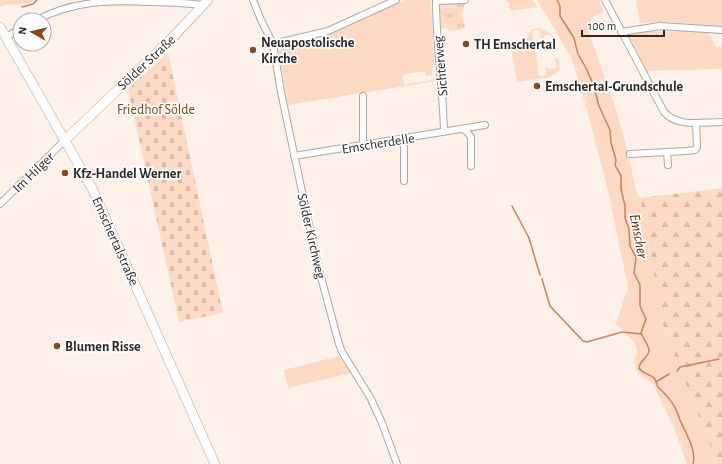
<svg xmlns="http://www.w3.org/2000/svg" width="722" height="464" viewBox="0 0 722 464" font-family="'Alegreya Sans',sans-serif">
	<defs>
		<pattern id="forest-firs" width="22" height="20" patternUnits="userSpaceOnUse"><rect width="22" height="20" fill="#fedac5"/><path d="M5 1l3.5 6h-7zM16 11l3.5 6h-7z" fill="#dabba9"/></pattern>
		<pattern id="cemetery-stones" width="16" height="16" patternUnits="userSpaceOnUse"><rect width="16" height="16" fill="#fedac5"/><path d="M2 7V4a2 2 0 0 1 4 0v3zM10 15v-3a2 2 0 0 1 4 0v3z" fill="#dabba9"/></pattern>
		<pattern id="park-tufts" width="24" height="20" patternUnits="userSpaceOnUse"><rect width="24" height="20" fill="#fedac5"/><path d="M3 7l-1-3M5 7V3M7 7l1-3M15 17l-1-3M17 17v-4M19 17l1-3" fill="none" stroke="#dabba9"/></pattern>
	</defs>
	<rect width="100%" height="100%" fill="#fef1ea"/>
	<path fill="#fedac5" d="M0,0h37c-11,6 -26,2 -37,7z
		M405,0h26l3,57 -2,18 -6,1 -1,-5 -23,4 2,10 32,-6v2l-148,24 -9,-54 2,-5 36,-8 17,-5z
		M505,0h28l4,7 -27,4 -1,-8z
		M537,0h62l5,12 -12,6 -3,15 26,73 13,47 8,38 4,7 24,132 54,134h-31l-13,-36 -21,-44 -17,-13 -2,-11 4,-8 -4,-10 -18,-18 12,-37 -20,-96 -19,-74 -17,-58z
		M636,0h86v26l-54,-4 -28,1z
		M539,28c7,3 16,5 15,14h-2l-1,-7 -7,1v2h-3l-2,-8 -7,1 1,9 -21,3 1,9 22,-4 4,28 7,-1 -1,-7 4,-1v2l7,-1 -1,-10h2l2,3 1,9 -10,7 -33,5 -7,-40 16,-2 5,-10z
		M649,31l60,1 7,15h6v22l-76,2 -18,-38z
		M339,356l12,17 -63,15 -4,-18z"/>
	<path fill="url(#forest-firs)" d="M722,188v276h-4l-54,-134 -24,-132z"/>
	<path fill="url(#cemetery-stones)" d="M168,53l55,260 -44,9 -51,-233z"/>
	<path fill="url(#park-tufts)" d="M440,3h25l-4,12 5,12 -6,3 -11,1 -1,-3 -7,1z"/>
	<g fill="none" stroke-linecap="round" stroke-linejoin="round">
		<path stroke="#c98459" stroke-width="1.5" d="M557,0l3,6v10l14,22 4,16 8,14 7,16 6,22 11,24 1,13 5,17 -1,5 6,11v13l4,17v12l4,11 1,17 6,11 -2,16 6,12v21l6,13 -5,14c2,6 8,12 8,18 -1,7 -10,10 -10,17 4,6 11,6 15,10 3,3 2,6 4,9 6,6 12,11 16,19 3,4 4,9 6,14 5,12 17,30 13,44
			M22,7l11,-3 4,-4
			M512,206l17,32 11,37
			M542,279l8,27 33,35 4,1 35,-10 19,2
			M677,371l3,-4 39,-8
			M656,382l13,-8"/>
		<defs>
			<path id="street" d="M253,0l8,20 12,24 8,48 23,109 14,65 21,78 3,8 28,45 12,26 15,41
				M436,0c0,44 7,88 8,132
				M605,0l59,112c14,16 38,10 58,10
				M436,1l29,-1
				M37,20c35,-19 73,-20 111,-18 19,0 37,1 55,3
				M621,32l39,-6 62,4
				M6,37l14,-8
				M273,44l55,-13 68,-31
				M363,96v49
				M463,129l5,4 3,4v29
				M404,139v42
				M667,152l1,13
				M630,154l56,-3 9,-1 2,-3 -1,-24
				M294,156l191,-31
				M0,204l65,-64"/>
			<path id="secondary" d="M0,27l92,161 123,276
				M65,140l107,-102 36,-38"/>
		</defs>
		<use href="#street" stroke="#b2a69f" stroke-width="8"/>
		<use href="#secondary" stroke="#b2a69f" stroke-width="10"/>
		<use href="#street" stroke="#fff" stroke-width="6"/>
		<use href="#secondary" stroke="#fff" stroke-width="9"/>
	</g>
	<g fill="#8b4918" stroke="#fff" stroke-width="1.5">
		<circle cx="466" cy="44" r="4"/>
		<circle cx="253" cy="50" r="4"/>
		<circle cx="537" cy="86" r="4"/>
		<circle cx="65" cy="173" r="4"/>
		<circle cx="57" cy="346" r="4"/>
	</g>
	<g text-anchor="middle" stroke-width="3.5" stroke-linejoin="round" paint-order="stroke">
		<g font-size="14" font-weight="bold" fill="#2e2927" stroke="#fff" text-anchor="start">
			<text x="261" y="47">Neuapostolische<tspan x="261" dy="16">Kirche</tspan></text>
			<text x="474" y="49">TH Emschertal</text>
			<text x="545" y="91">Emschertal-Grundschule</text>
			<text x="73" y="178">Kfz-Handel Werner</text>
			<text x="65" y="351">Blumen Risse</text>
		</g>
		<g font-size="14" fill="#2e2927" stroke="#fff">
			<text transform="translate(146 62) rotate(-43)" y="5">Sölder Straße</text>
			<text transform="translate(440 66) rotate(-95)" y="5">Sichterweg</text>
			<text transform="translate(378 143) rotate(-9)" y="5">Emscherdelle</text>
			<text transform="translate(33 172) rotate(-44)" y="5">Im Hilger</text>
			<text transform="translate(312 236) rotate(77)" y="5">Sölder Kirchweg</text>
			<text transform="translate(116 241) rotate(66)" y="5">Emschertalstraße</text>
		</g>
		<g font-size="14" fill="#82410f" stroke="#fff">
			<text x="156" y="114">Friedhof Sölde</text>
		</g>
		<g font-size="15" font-style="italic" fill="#5a2d0b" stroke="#fff">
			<text transform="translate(639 236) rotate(79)" y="5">Emscher</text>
		</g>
	</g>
	<g transform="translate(32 32) rotate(278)"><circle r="19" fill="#ffffff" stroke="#aba9a9"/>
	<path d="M0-3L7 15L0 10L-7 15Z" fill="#8b4918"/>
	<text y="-6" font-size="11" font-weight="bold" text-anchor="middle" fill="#2e2927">N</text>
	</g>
	<path d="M582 30v6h82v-6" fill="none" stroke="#2e2927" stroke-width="2"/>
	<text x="588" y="30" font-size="12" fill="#2e2927" stroke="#ffffff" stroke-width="3" paint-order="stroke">100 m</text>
</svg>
